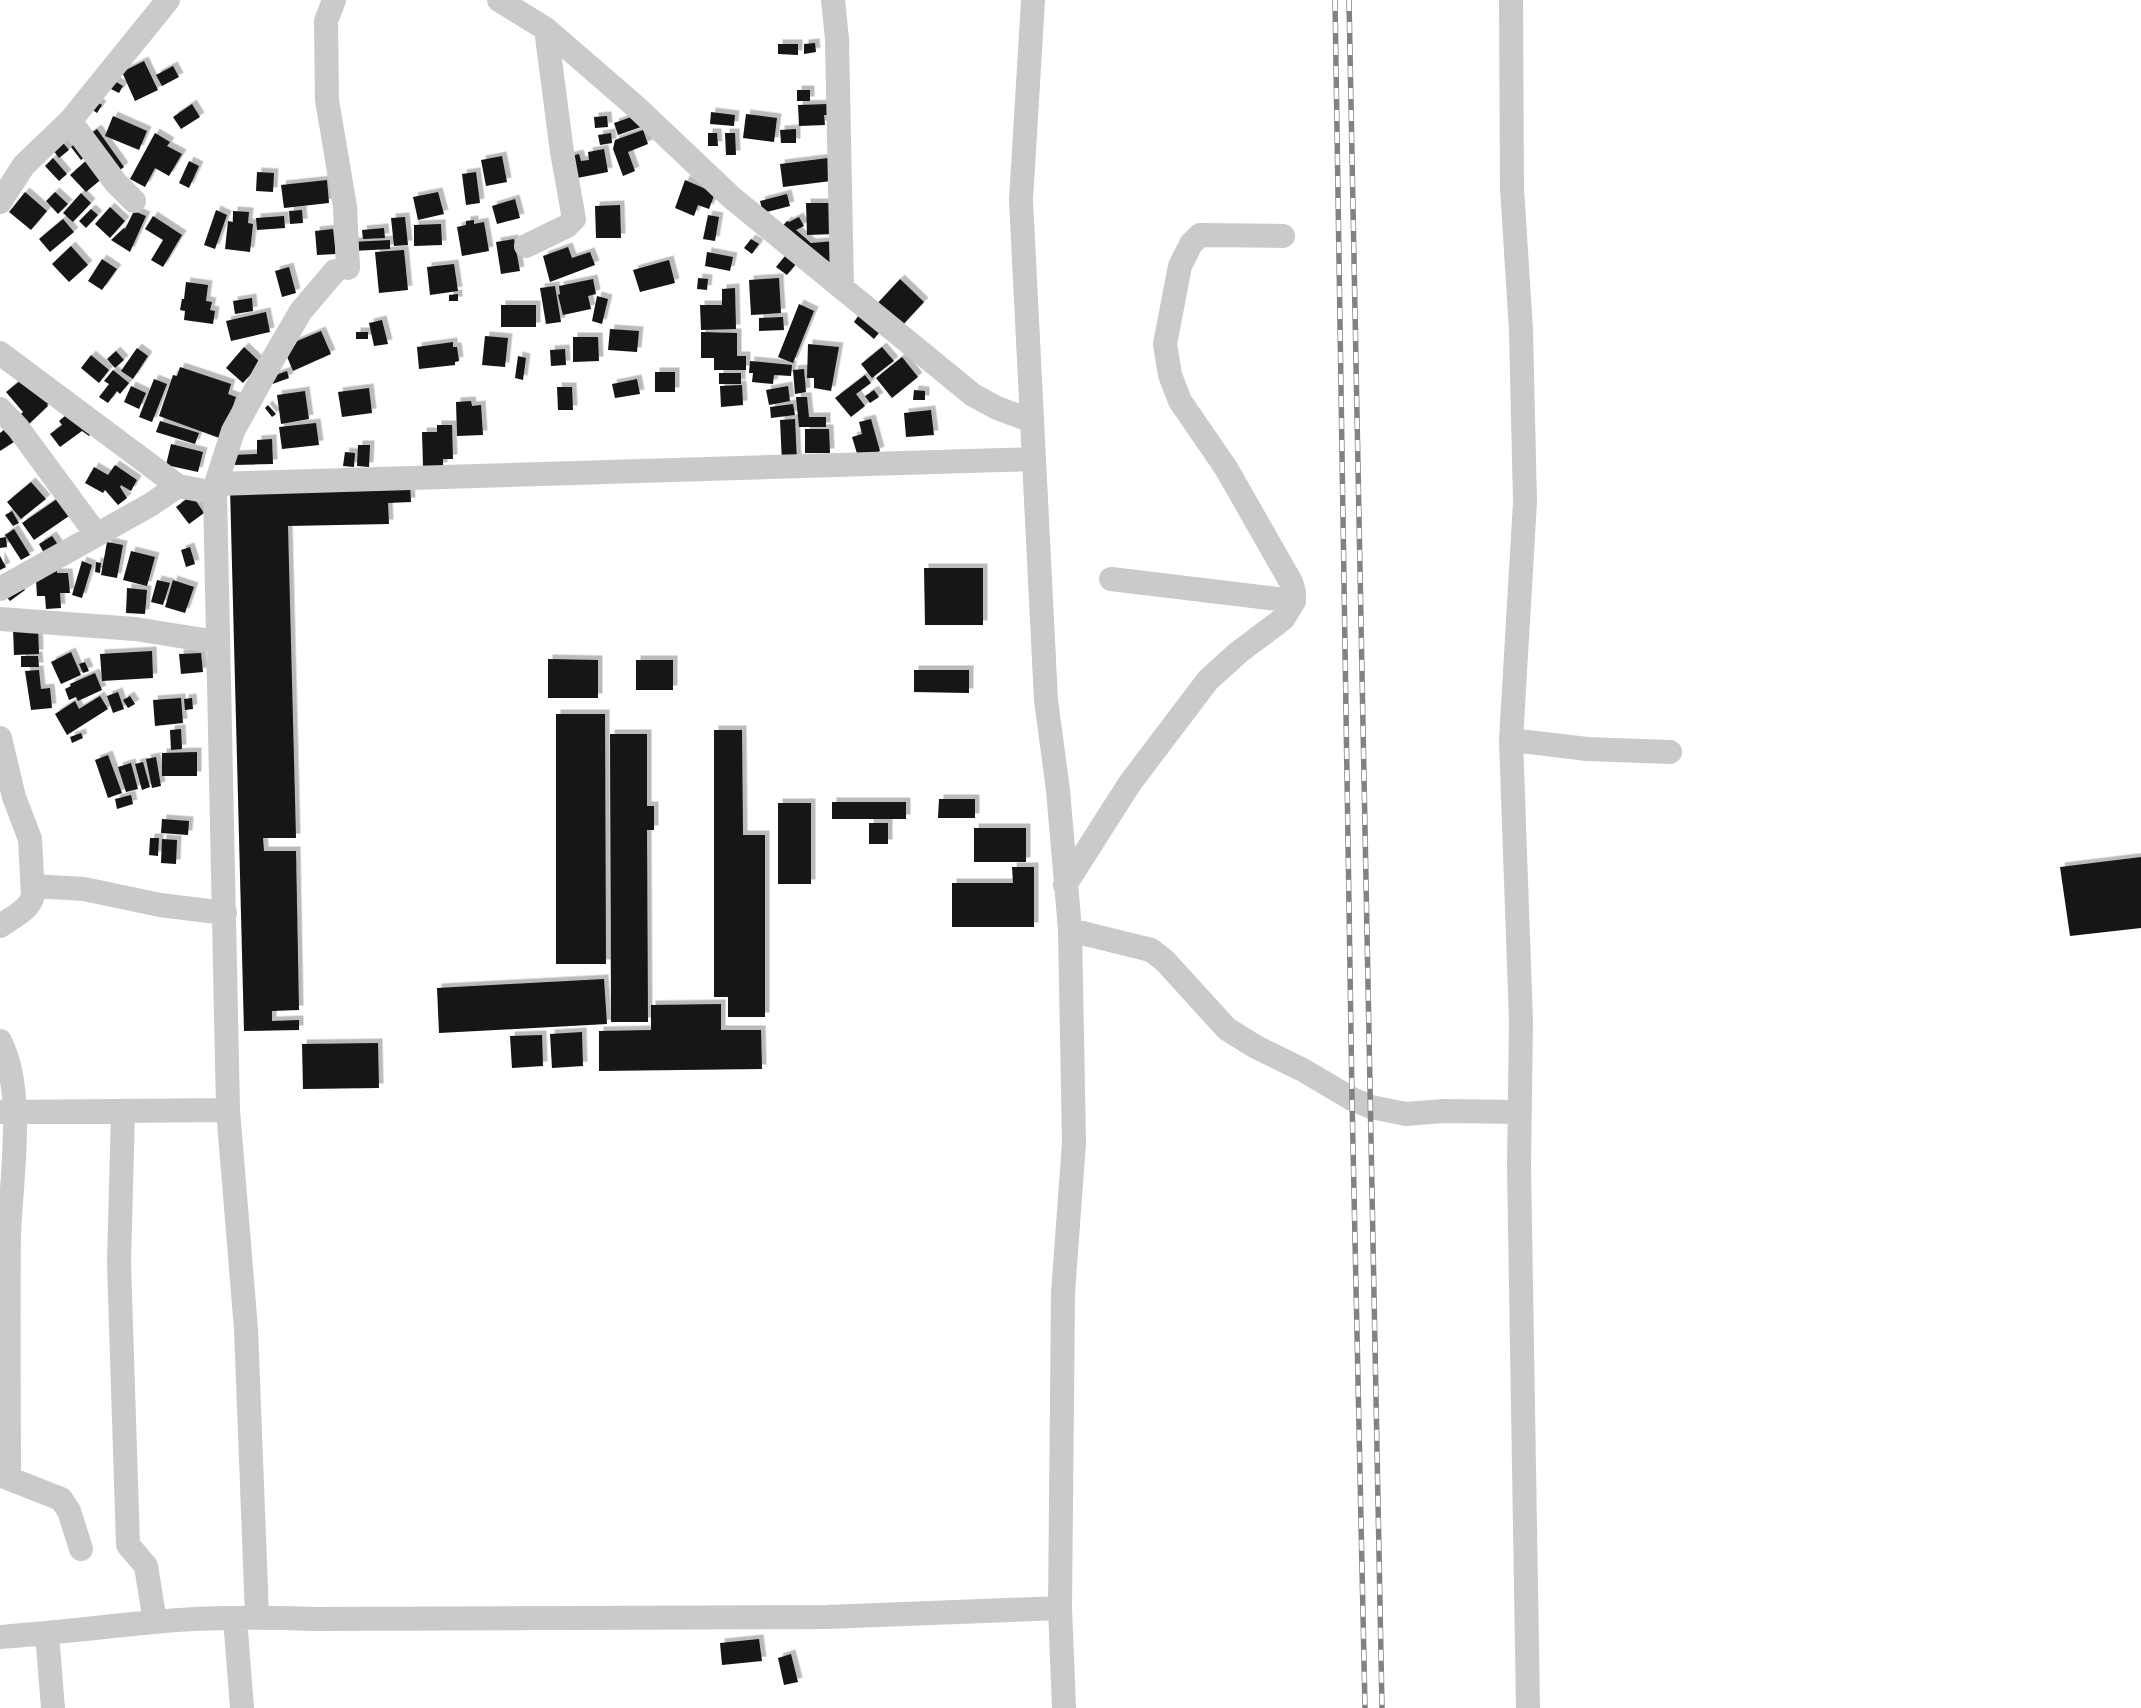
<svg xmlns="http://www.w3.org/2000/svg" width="2141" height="1708" viewBox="0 0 2141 1708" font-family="Quicksand,sans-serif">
	<defs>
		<filter id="shadow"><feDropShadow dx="4.5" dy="-4.5" stdDeviation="0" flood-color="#0004"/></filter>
	</defs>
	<rect width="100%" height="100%" fill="#fff"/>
	<path fill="#141414" filter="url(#shadow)" d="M815,43l1,9 -12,2v-10z
		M778,44h20v11l-20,-1z
		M144,61l14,29 -23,11 -13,-29z
		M173,66l6,11 -17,9 -6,-11z
		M111,79l12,7 -4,7 -12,-6z
		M797,90h13v11h-13z
		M92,99l10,6 -5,8 -10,-7z
		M192,104l8,13 -19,12 -8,-12z
		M829,104v11h-5l1,10 -26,1 -1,-21z
		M711,112l24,3 -1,11 -24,-2z
		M746,114l31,4 -3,24 -31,-4z
		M637,115l4,12 -23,8 -4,-12z
		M113,116l34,15 -8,19 -34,-14z
		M607,116l1,11 -13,1 -1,-11z
		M97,129l27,38 -11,8 -27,-38z
		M796,129v14h-15l-1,-13z
		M643,130l5,14 -20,8 7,19 -12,5 -10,-27 2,-9z
		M155,133l15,9 -3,4 15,8 -13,22 -14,-8 -10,19 -15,-8z
		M611,133l1,10 -12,2 -2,-10z
		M708,133h9l1,13h-10z
		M725,133h10l1,22h-10z
		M60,139l9,11 -10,8 -9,-12z
		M79,140l11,13 -9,7 -10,-13z
		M604,149l4,23 -36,7 -5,-22 12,-3 2,7 8,-1 -1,-8z
		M502,156l5,26 -21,4 -5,-26z
		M53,158l14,16 -8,7 -14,-15z
		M828,158l3,23 -48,6 -3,-23z
		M88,159l16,18 -18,15 -16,-17z
		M189,161l10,5 -10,22 -10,-5z
		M257,172l17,1 -1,19 -17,-1z
		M476,172l4,31 -14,2 -4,-31z
		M327,180l2,23 -45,5 -3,-23z
		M685,180l30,13 -6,16 -11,-4 -4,11 -19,-8z
		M25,192l22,19 -16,19 -22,-18z
		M55,192l13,12 -10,10 -12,-13z
		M438,192l6,22 -26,6 -5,-23z
		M81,193l10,10 -18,19 -10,-9z
		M787,194l3,12 -27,7 -3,-12z
		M515,199l5,19 -23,6 -5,-18z
		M806,203h30v31l-29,1z
		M620,205l1,33h-25l-1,-32z
		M110,207l15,14 -15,17 -15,-14z
		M91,209l7,6 -12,13 -7,-7z
		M216,210l11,5 -12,34 -11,-4z
		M302,210l1,13 -13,1 -1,-13z
		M134,211l12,5 -16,36 -19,-12 13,-12 1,1z
		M233,211l16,1 -1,11 5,1 -3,28 -25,-3 3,-28 5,1z
		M708,215l11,2 -4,24 -12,-2z
		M153,216l29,19 -19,32 -12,-7 12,-20 -18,-11z
		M284,216l1,12 -28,2 -1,-12z
		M405,217l3,28 -14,1 -3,-28z
		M799,217l5,9 -8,4 15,13 24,-2 1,27 -56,-39 7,-8 2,1z
		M63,219l11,13 -24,20 -11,-13z
		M474,220v4l10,-2 5,29 -27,5 -5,-29 9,-2v-4z
		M441,224l1,21 -28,1v-21z
		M384,228l1,10 -22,1 -1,-9z
		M333,229l3,25 -19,1 -2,-24z
		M514,239l6,32 -19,3 -5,-32z
		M751,239l8,5 -7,10 -8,-6z
		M390,240v9l-37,2 -1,-9z
		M71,246l17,19 -19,17 -17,-18z
		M568,247l4,11 18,-6 5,13 -45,17 -7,-26z
		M404,250l4,40 -29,3 -4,-41z
		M707,252l26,5 -3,14 -25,-5z
		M785,256l11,8 -9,11 -11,-8z
		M102,259l15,10 -15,21 -14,-9z
		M669,260l6,23 -35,9 -7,-22z
		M454,264l4,27 -28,4 -3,-28z
		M289,267l7,26 -14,4 -7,-26z
		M698,278l10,1 -1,11 -10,-1z
		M779,278l2,35 -30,2 -2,-35z
		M593,279l3,15 -8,2 3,13 -28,6 -5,-20 2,-1 -1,-8z
		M900,279l24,23 -25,27 -24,-23z
		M186,282l22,3 -2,16 6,1 -2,8 5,1 -2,13 -29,-4 1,-9 -5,-1 2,-11h2z
		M555,286l6,36 -15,2 -6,-36z
		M735,288l1,41 -35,1 -1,-25h22v-16z
		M458,294v7h-9v-6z
		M597,296l11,3 -6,25 -10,-3z
		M252,298l1,13 -18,3 -2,-13z
		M799,304l15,7 -21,52 -15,-6z
		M501,305h35v22h-35z
		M266,312l4,20 -39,9 -5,-20z
		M861,312l21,17 -8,10 -20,-17z
		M783,317l1,13 -25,1v-13z
		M382,320l6,24 -14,2 -5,-23z
		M610,329l29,2 -2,21 -29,-2z
		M321,331l10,23 -38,17 -10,-24z
		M356,332h12v7h-12z
		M701,332l36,1v23h9v14h-32v-12h-13z
		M485,336l23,2 -3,29 -23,-2z
		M573,337h25l1,24 -26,1z
		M453,342v5h4l2,14 -4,1v3l-36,4 -2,-22z
		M808,344l31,3 -8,44 -17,-3v-10h-7z
		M244,347l17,16 -18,20 -17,-15z
		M882,347l12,14 -22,17 -11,-14z
		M137,348l11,8 -15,23 -12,-8z
		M565,349l1,16 -15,1 -1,-16z
		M116,351l8,9 -9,8 -8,-9z
		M91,355l18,15 -10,13 -18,-15z
		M518,356l8,2 -3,22 -8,-2z
		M902,357l16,20 -26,21 -16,-20z
		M750,361l42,4 -1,11 -17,-1 -1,9 -21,-2 1,-9h-4z
		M180,367l51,17 -3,10 8,3 -14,42 -63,-23 14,-41 4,1z
		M804,369l2,23 -11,2 -2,-24z
		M113,370l16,13 -9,11 -3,-3 -9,12 -9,-6 10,-13 -5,-3z
		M287,371l2,7 -22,8 -2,-7z
		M655,372h20v20h-20z
		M719,373h22v11h-22z
		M865,375l6,8 -15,11 9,12 -14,11 -16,-19z
		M154,379l13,5 -15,38 -13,-5z
		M637,379l3,15 -25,4 -3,-14z
		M21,380l29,21 -3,4 1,1 -19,18 -8,-10 2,-2 -17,-20z
		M742,385l1,20 -22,2 -1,-21z
		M131,386l15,7 -7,16 -15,-7z
		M788,386l2,15 -21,4 -3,-15z
		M557,387h15l1,23h-15z
		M369,388l3,25 -30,4 -4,-25z
		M874,390l5,7 -9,6 -5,-7z
		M914,390l11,1v9h-12z
		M305,391l4,28 -28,5 -4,-29z
		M796,397h11l2,20h17v10h-27z
		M471,401l1,5 9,-1 2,30 -26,1 -1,-34z
		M793,404l2,11 -24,3 -1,-11z
		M268,405l8,9 -4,3 -7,-9z
		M931,410l3,25 -28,2 -2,-24z
		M65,416l29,14 -5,6 -7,-5 -22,16 -10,-13 12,-9 -3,-4z
		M795,419l2,43 -15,1 -2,-43z
		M871,419l9,32 -21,9 -7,-23 10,-3 -3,-12z
		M160,421l39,12 -4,11 -39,-12z
		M316,423l3,22 -37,4 -3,-22z
		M437,425h15l1,34h-10v8l-20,-1 -1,-34h15z
		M5,429l9,13 -14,9v-18z
		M805,429h24l1,24h-25z
		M272,439l1,25 -41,1v-10l25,-1v-14z
		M171,444l32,8 -5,20 -32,-7z
		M358,445h12l-1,22 -12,-1z
		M345,452l10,1 -1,14 -11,-1z
		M115,465l22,15 -6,11 -10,-6 -1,2 7,11 -9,7 -13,-15 -2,3 -18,-10 9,-16 14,8z
		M31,482l15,17 -25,20 -14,-17z
		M410,484l1,18 -23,1 1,21 -101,2 8,312h-33l1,13h32l3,159 -27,1v10l27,-1v10l-55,1 -14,-544z
		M192,495l12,18 -15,11 -13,-17z
		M57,499l12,17 -35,24 -12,-17z
		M12,511l7,12 -6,3 -8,-11z
		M14,529l16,26 -9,5 -16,-25z
		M52,536l7,10 -14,9 -6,-11z
		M6,537l1,10 -7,1v-10z
		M107,542l16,3 -6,33 -16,-3z
		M190,547l5,17 -9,3 -5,-17z
		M131,551l24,6 -8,29 -24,-6z
		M0,556l6,11 -6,3z
		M82,561l10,4 -10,33 -10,-3z
		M96,562l5,1 -1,10 -5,-1z
		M57,564v9h11l2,20h-10l1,15 -15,1 -1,-13h-8l-1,-16 7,-1 -1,-14z
		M924,568h59v57h-58z
		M157,580l13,3 -7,22 -12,-3z
		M173,580l21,7 -9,26 -20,-6z
		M18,581l7,9 -15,11 -7,-8z
		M127,588l20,2 -2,24 -19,-1z
		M38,627l1,27 -25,1 -1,-27z
		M152,651l1,27 -51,3 -2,-27z
		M71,652l10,23 -20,9 -10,-22z
		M201,653l2,19 -22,2 -2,-20z
		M21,656h17l1,11h-18z
		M548,659l50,1v38h-50z
		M636,660h37v30h-37z
		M85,662l4,9 -6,2 -4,-9z
		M39,670l2,19 9,-1 2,20 -21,2 -6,-39z
		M914,670h55v23l-55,-1z
		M95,673l7,17 -24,11 -2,-4 -7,3 -4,-11 6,-3 -1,-2z
		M118,692l6,17 -11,4 -6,-17z
		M100,696l8,13 -41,26 -12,-21 20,-13 4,8z
		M130,696l5,8 -7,4 -5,-8z
		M181,698l2,25 -28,3 -2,-26z
		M192,698l1,11 -8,1 -1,-11z
		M556,714h49l1,250h-50z
		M181,729l1,20 -11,1 -1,-20z
		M714,730h28l1,105h22v182h-37v-20h-14z
		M81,733l2,5 -11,5 -2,-6z
		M610,734h37v72h7v24h-7l1,192h-37z
		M197,752v24h-35v-23z
		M108,755l14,38 -14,5 -13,-38z
		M156,757l5,29 -9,2 -6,-29z
		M143,762l7,25 -8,3 -7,-26z
		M131,763l7,26 -12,3 -8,-25z
		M131,795l2,9 -16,5 -2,-10z
		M939,799h36v19h-37z
		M832,802h74v17h-74z
		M778,803h33v81h-33z
		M162,819l27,2 -1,14 -27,-2z
		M869,823h19v21h-19z
		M974,828h52v34h-52z
		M150,838h9l-1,18 -9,-1z
		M162,839l15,1 -1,24 -15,-1z
		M2141,857v71l-71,8 -10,-69z
		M1012,867h22v60h-82v-44h61z
		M604,979l3,45 -168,9 -2,-45z
		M721,1004v26h40l1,39 -163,2v-40l52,-1v-25z
		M582,1032l1,34 -31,2 -2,-34z
		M542,1035l1,31 -31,2 -2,-32z
		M378,1043l1,45 -76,1 -1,-45z
		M759,1639l3,22 -40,4 -2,-22z
		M791,1654l7,28 -14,3 -6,-27z"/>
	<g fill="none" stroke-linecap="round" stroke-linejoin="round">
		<path stroke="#cacaca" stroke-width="24" d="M334,0l-8,21 1,79 18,107 3,61
			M499,0l47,29 89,77 96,91 242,198 24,13 35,13
			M833,0l4,39 5,248
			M1033,0l-12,200 25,500 12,90 12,140 4,213 -11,150 -3,315 4,100
			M1511,0l1,188 9,142 4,172 -14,238 10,281 -2,144 9,543
			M70,121l46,62 18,18
			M0,202l24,-37 46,-44 98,-121
			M526,246l41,-20 7,-7 -12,-67 -16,-123
			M0,353l178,133 37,7
			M0,409l18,19 78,106
			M216,484l17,-53 37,-67 31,-53 34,-40
			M1111,579l183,22
			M0,589l150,-84 28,-19
			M0,619l135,10 82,13
			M0,738l14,59 16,42 3,56c-3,15 -22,23 -33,31
			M1511,740l76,9 83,3
			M1065,885l65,-102 78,-103 31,-28 44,-33 11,-18v-9l-3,-10 -65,-114 -46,-67 -10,-26 -5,-31 15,-78 11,-22 9,-9 83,1
			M33,886l51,3 76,16 65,8
			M1070,930l81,20 14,11 62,68 29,18 47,23 49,29 19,8 35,7 37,-3 77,1
			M0,1041c26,51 11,137 9,194 -1,81 0,162 0,243
			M0,1112l228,-2
			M123,1112l-4,151 9,282 18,21 9,56
			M0,1475l61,24 8,12 12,38
			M257,1616l-11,-287 -18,-219 -13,-617 1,-9 817,-25
			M235,1618l7,90
			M47,1634l6,74
			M0,1637c51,-4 102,-10 153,-15 53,-5 107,-5 161,-3l513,-2 233,-9"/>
		<defs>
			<path id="rail" d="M1335,0l17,1099 13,609
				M1349,0l33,1708"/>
		</defs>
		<use href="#rail" stroke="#828282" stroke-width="5.5"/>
		<use href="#rail" stroke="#fff" stroke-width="4" stroke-dasharray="11" stroke-linecap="butt"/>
	</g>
</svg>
